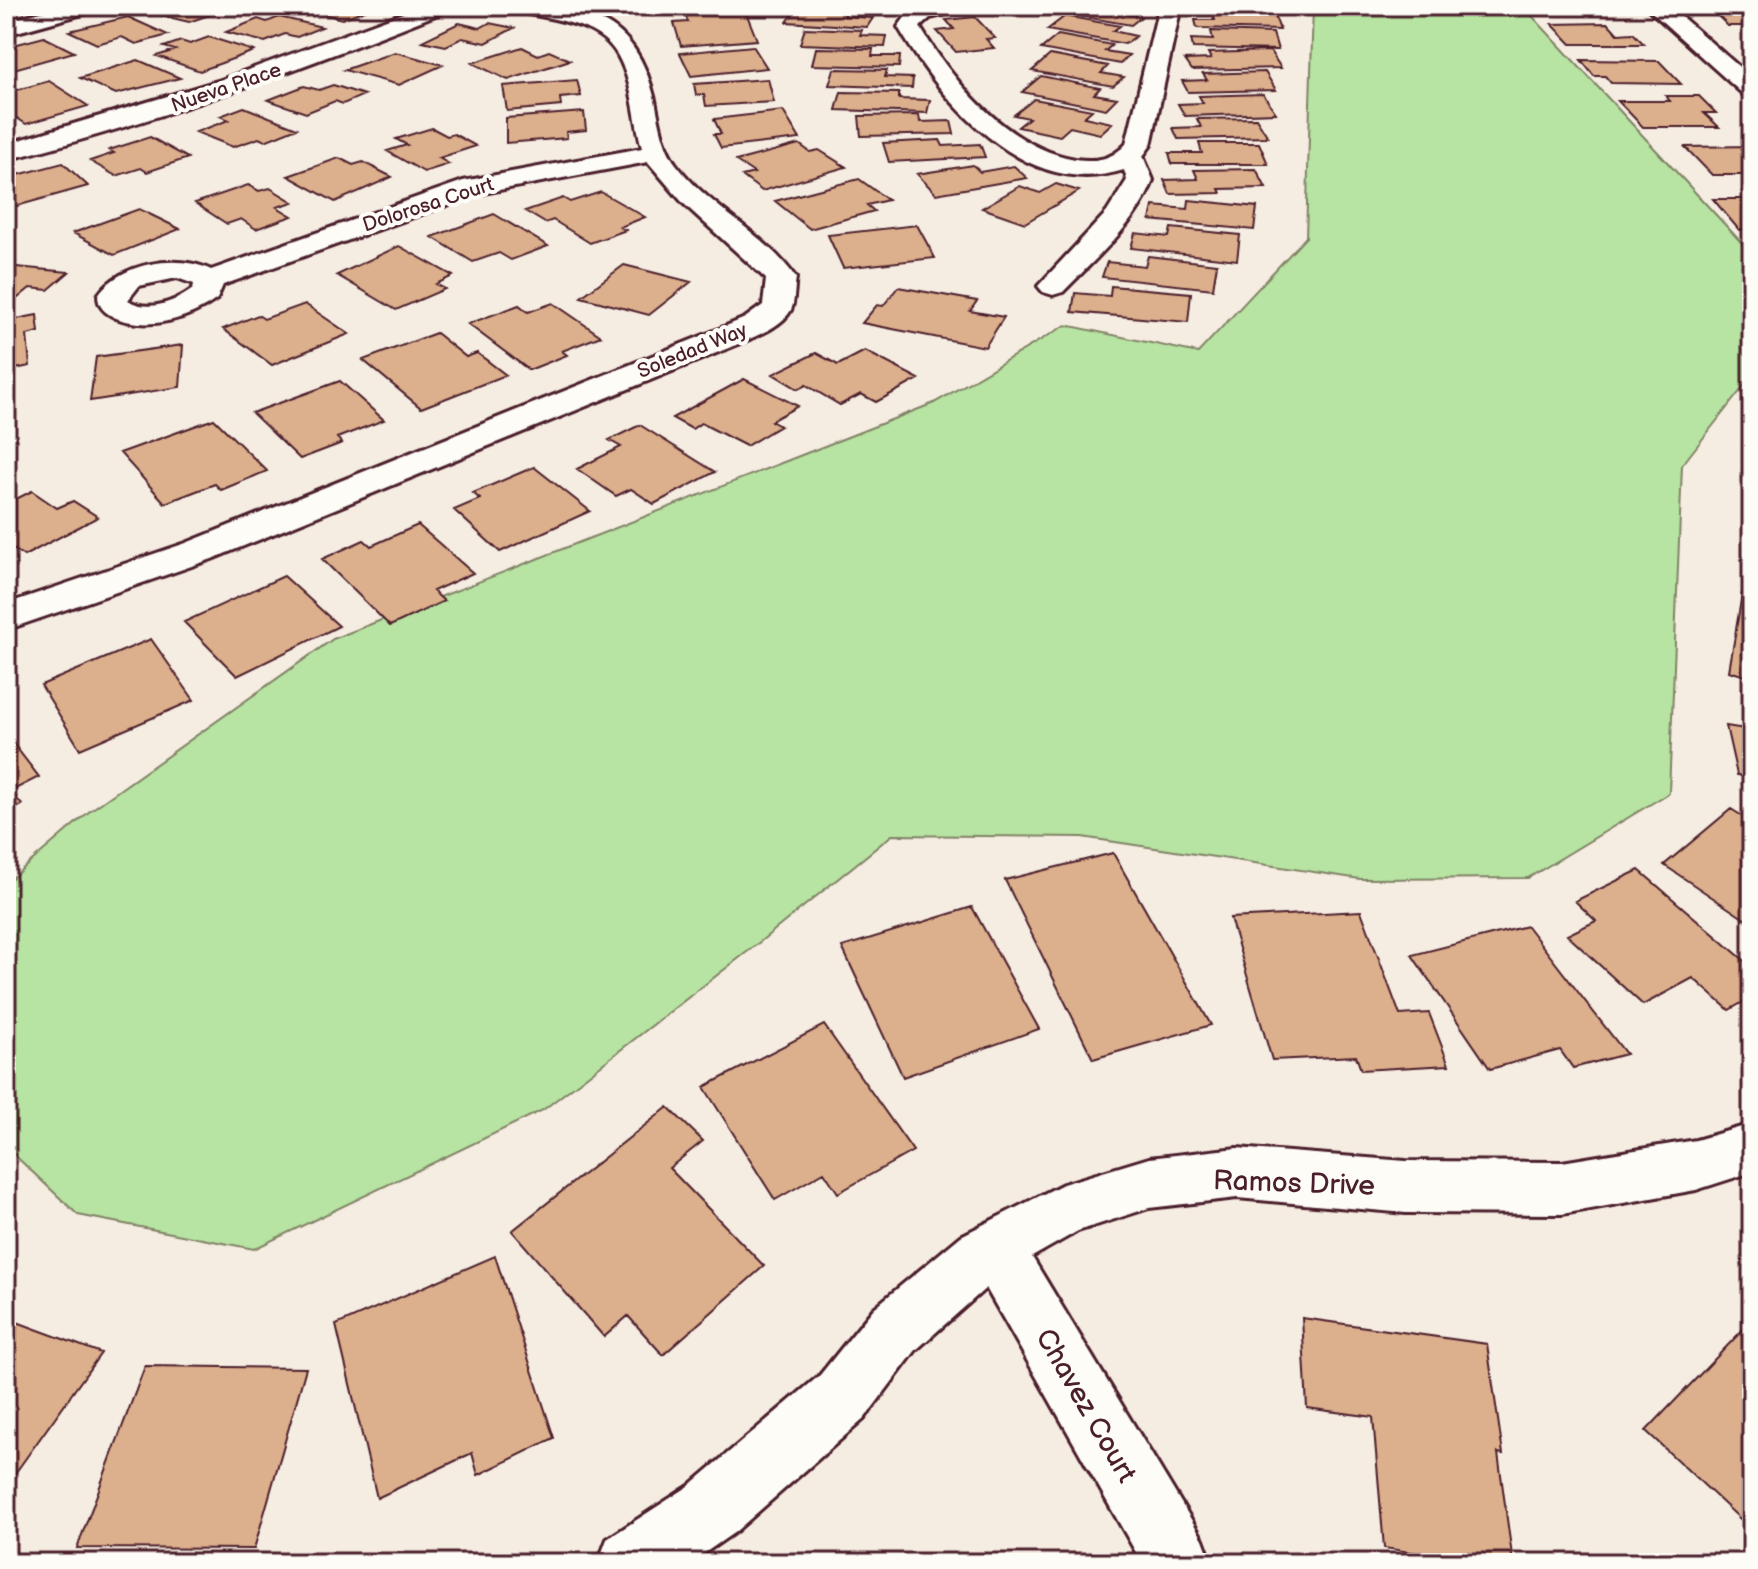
<svg xmlns="http://www.w3.org/2000/svg" width="1758" height="1569" viewBox="0 0 1758 1569" font-family="'Balsamiq Sans',sans-serif">
	<rect width="100%" height="100%" fill="#f6ede2"/>
	<filter id="ink" filterUnits="userSpaceOnUse"><feTurbulence type="fractalNoise" baseFrequency=".0125" numOctaves="2"/><feDisplacementMap in="SourceGraphic" scale="16" xChannelSelector="R" yChannelSelector="G"/><feConvolveMatrix kernelMatrix="1 2 1 2 8 2 1 2 1" color-interpolation-filters="sRGB"/></filter>
	<g filter="url(#ink)">
		<path fill="#b7e4a2" stroke="#808266" stroke-width="2" d="M1313,6h210l229,248v122l-70,89 -13,328 -141,85 -168,1 -278,-42 -190,-2 -136,110 -213,165 -289,139 -176,-34 -72,-68v-264l85,-73 242,-171 601,-236 132,-78 132,28 108,-116z"/>
		<path fill="#dcaf8d" stroke="#4a1f2b" stroke-width="2" d="M151,6h84l-46,16 -50,-12z
			M293,6h82l-33,13z
			M607,6h66l-21,10z
			M846,6h46l-14,7z
			M1063,6h52l7,1 -6,5 25,5 -10,8 -75,-13z
			M1199,6h79l2,3 -79,2z
			M1535,6h63l3,4 -65,-2z
			M1708,6h44v20h-24z
			M797,8l50,3 -3,5 29,2 -6,9 -80,-5z
			M745,10l12,30 -76,6 -7,-23 14,-1 -3,-8z
			M1213,13l61,1 6,16 -83,-2 -2,-8h20z
			M1065,16l55,10 -7,5 23,5 -11,8 -78,-14z
			M128,17l40,18 -32,9 -14,-7 -25,7 -28,-13z
			M279,17l43,10 -25,10 -12,-3 -20,8 -39,-10 32,-13 9,3z
			M975,17l20,21 -9,1 8,9 -38,4 -19,-21 17,-2 -8,-9z
			M459,23l21,5 9,-5 25,5 -28,15 -24,-5 -16,8 -24,-5z
			M1608,23l10,11 15,-1 11,11h-73l-19,-20z
			M805,28l57,2 -2,5 27,1 -2,11 -85,-3z
			M1211,31l62,2 5,17 -85,-2 -2,-9 22,1z
			M1058,35l54,10 -7,6 24,4 -9,9 -79,-15z
			M44,37l30,15 -60,17 -8,-5v-17z
			M209,37l45,14 -54,20 -43,-15 18,-6 -11,-3 17,-6 9,3z
			M753,46l14,22 -76,8 -11,-23z
			M522,47l16,8 11,-4 21,9 -62,20 -36,-17z
			M816,48l57,1 -1,7h28l-1,11 -87,-2z
			M1270,51l11,17 -89,2 -7,-10 26,-1 -3,-6z
			M395,52l48,13 -44,20 -55,-15z
			M1050,55l58,11 -7,7 23,4 -11,9 -81,-15z
			M138,60l42,18 -64,16 -36,-16z
			M1581,60l78,1 22,23 -70,-1 -6,-7h-11z
			M834,69l53,1 -2,7 28,1 -1,10 -83,-3z
			M1265,72l11,18 -88,2 -6,-11 25,-1 -4,-6z
			M1041,76l59,12 -6,6 23,4 -11,11 -84,-17z
			M768,79l6,23 -68,4 -2,-11h-8l-2,-11z
			M577,80l4,16 -21,2 1,8 -54,5 -4,-25z
			M49,81l39,25 -62,18 -20,-13v-18z
			M333,85l31,10 -21,9 -8,-3 -29,12 -38,-13 36,-14 15,4z
			M841,92l58,1v6l31,1 -3,13 -91,-3z
			M1263,94l13,19 -91,3 -7,-12 25,-1 -4,-7z
			M1666,96h33l17,17h-12l15,14h-76l-25,-26h52z
			M1034,99l58,11 -8,7 28,6 -12,11 -30,-7 -10,9 -42,-9 11,-9 -15,-3z
			M244,107l53,21 -32,13 -6,-3 -26,9 -37,-15 33,-12 -9,-4z
			M783,111l17,28 -79,9 -7,-14h7l-7,-15z
			M584,112l2,18 -20,2 1,6 -61,5v-25z
			M919,115l1,7 31,-1 3,13 -93,2 -2,-20z
			M1256,118l12,19 -90,2 -5,-11 28,-1 -4,-8z
			M432,128l15,8 7,-2 22,12 -37,12 10,6 -25,8 -37,-21 20,-6 -11,-6z
			M150,137l38,21 -41,14 -6,-4 -25,8 -26,-15 24,-8 -5,-3z
			M940,140l3,6 37,-2 5,13 -96,5 -6,-19z
			M1199,143h60l9,21h-96l-3,-11h33z
			M799,144l11,8 9,-2 27,17 -84,24 -20,-15 12,-3 -18,-12z
			M1752,146v29h-40l-27,-28z
			M339,158l14,7 10,-3 29,15 -57,25 -47,-26z
			M63,163l25,23 -82,23v-31z
			M973,165l7,7 34,-6 13,12 -91,16 -19,-20z
			M1256,169l10,19 -47,1 2,4 -51,1 -6,-14 34,-1 -4,-9z
			M859,179l29,21 -21,5 7,6 -64,18 -35,-28z
			M1056,184l23,7 -54,32 -43,-15 38,-22 20,7z
			M248,185l11,6 11,-3 23,14 -16,5 15,9 -36,13 -15,-10 -14,5 -32,-21z
			M601,192l44,25 -25,10 6,3 -36,13 -37,-23 -8,3 -20,-12 38,-13 7,4z
			M1713,199h39v31h-13z
			M1189,200l68,7 -3,23 -104,-10 3,-14 35,3z
			M139,209l41,20 -66,26 -41,-22z
			M494,214l54,32 -37,14 -12,-7 -26,9 -41,-25z
			M917,225l18,33 -92,10 -15,-33z
			M1171,228l69,7 -3,25 -106,-12 4,-15 34,4z
			M399,246l54,30 -17,8 9,5 -49,21 -59,-35z
			M1148,256l69,8 -4,25 -111,-12 5,-15 38,4z
			M624,265l67,17 -42,33 -68,-18z
			M6,266l63,6 -21,18 -18,-2 -23,19z
			M1111,286l80,7 -3,29 -116,-10 3,-19 35,3z
			M898,287l79,14 -7,10 34,6 -19,30 -123,-24 15,-18 6,1z
			M553,303l48,33 -39,15 5,4 -38,15 -61,-46 51,-19 9,7z
			M305,304l44,30 -77,31 -49,-36 35,-14 6,4z
			M37,315l2,17 -12,3 3,31 -24,5v-50z
			M436,333l30,24 11,-4 29,22 -85,33 -58,-48z
			M183,345l-3,42 -90,14 6,-44z
			M865,351l54,28 -43,23 -15,-8 -21,11 -34,-20 -8,4 -25,-15 43,-21 22,12z
			M744,379l54,27 -27,15 9,5 -34,20 -45,-23 -9,6 -20,-11z
			M340,381l44,39 -47,18 5,5 -42,16 -48,-46z
			M214,419l53,52 -46,19 -6,-6 -50,19 -45,-50z
			M640,425l75,47 -61,32 -23,-15 -15,7 -39,-27 44,-22 -12,-7z
			M534,467l56,44 -90,41 -46,-42 26,-11 -7,-6z
			M32,491l25,17 16,-7 25,16 -74,39 -18,-12v-40z
			M418,525l55,48 -40,18 11,10 -54,25 -68,-67 42,-19 7,6z
			M284,576l55,50 -102,50 -53,-54z
			M1742,594l10,3v81l-23,-7z
			M151,639l43,61 -114,49 -39,-64z
			M1726,726l26,4v48l-15,-3z
			M6,734l33,43 -28,14 11,14 -16,9z
			M1731,809l21,13v102l-88,-59z
			M1113,853l98,172 -118,34 -88,-179z
			M1639,870l113,97v30l-23,13 -36,-32 -50,27 -76,-70 29,-14 -21,-20z
			M972,907l67,122 -136,48 -61,-130z
			M1361,911l39,104 29,-2 20,52 -88,5 -5,-14 -84,4 -42,-142z
			M1527,926l99,128 -53,14 -13,-18 -70,19 -78,-114z
			M824,1025l89,126 -75,42 -14,-21 -49,28 -71,-113z
			M668,1107l35,34 -34,27 95,98 -101,89 -35,-39 -24,21 -92,-106z
			M495,1256l59,182 -76,37 -6,-22 -95,45 -41,-173z
			M6,1318l95,35 -95,133z
			M1302,1318l185,26 16,110 -5,-1 15,110h-33l-96,-15 -11,-131 -66,-9z
			M1752,1320v210l-106,-99z
			M145,1366l161,2 -52,181 -177,-1z"/>
		<g fill="none" stroke-linecap="round" stroke-linejoin="round">
			<defs>
				<path id="street" d="M65,6h36l-4,4 -91,25v-14z
					M422,6h30l-4,4c-145,58 -291,112 -442,150v-16l212,-63z
					M507,6c80,0 128,9 148,94 4,20 8,47 21,64 33,44 88,68 120,114 -2,10 -1,24 -5,32 -10,18 -38,27 -55,35l-524,214 -206,71v-26l180,-61 528,-212 31,-13 18,-13 3,-26 -83,-76 -35,-41 -170,32 -255,91 -6,14c-28,20 -67,32 -101,19 -11,-5 -18,-11 -18,-23 22,-32 79,-42 113,-25l252,-89 179,-33c-8,-30 -9,-65 -24,-92 -19,-36 -73,-37 -107,-46zM177,278l17,6 -1,5c-18,13 -45,24 -65,11l11,-14z
					M923,6h44l-4,4 -33,8 -10,9c34,56 87,120 155,132 21,3 36,1 51,-15l33,-138h22l-30,139 -8,11 10,24c-13,40 -61,82 -90,112l-10,3 -10,-3 -5,-6 69,-74 20,-32 -3,-10c-99,31 -182,-68 -226,-143l11,-15z
					M1645,6h24l83,72v19l-8,-2z
					M1752,1124v48l-56,18 -134,24 -156,-1 -169,-15 -88,10 -71,23 -46,26 171,282 9,24h-70l-156,-275 -70,62 -52,69 -129,113 -45,31h-92l9,-24 82,-53 131,-111 54,-67 87,-72 102,-52 86,-26 88,-10 169,13 156,1 134,-22z"/>
			</defs>
			<use href="#street" stroke="#4a1f2b" stroke-width="6"/>
			<use href="#street" fill="#fdfcf7" fill-rule="evenodd"/>
		</g>
	</g>
	<g text-anchor="middle" stroke-width="8" stroke-linejoin="round" paint-order="stroke">
		<g font-size="20" fill="#4a1f2b" stroke="#fdfcf7">
			<text transform="translate(226 87) rotate(-19)" y="7">Nueva Place</text>
			<text transform="translate(428 204) rotate(-18)" y="7">Dolorosa Court</text>
			<text transform="translate(692 350) rotate(-22)" y="7">Soledad Way</text>
		</g>
		<g font-size="28" fill="#4a1f2b" stroke="#fdfcf7">
			<text transform="translate(1294 1182) rotate(2)" y="10">Ramos Drive</text>
			<text transform="translate(1087 1405) rotate(60)" y="10">Chavez Court</text>
		</g>
	</g>
	<rect width="1758" height="1569" fill="none" stroke="#fdfcf7" stroke-width="32"/>
	<rect x="16" y="16" width="1726" height="1537" fill="none" stroke="#4a1f2b" stroke-width="3" filter="url(#ink)"/>
</svg>
